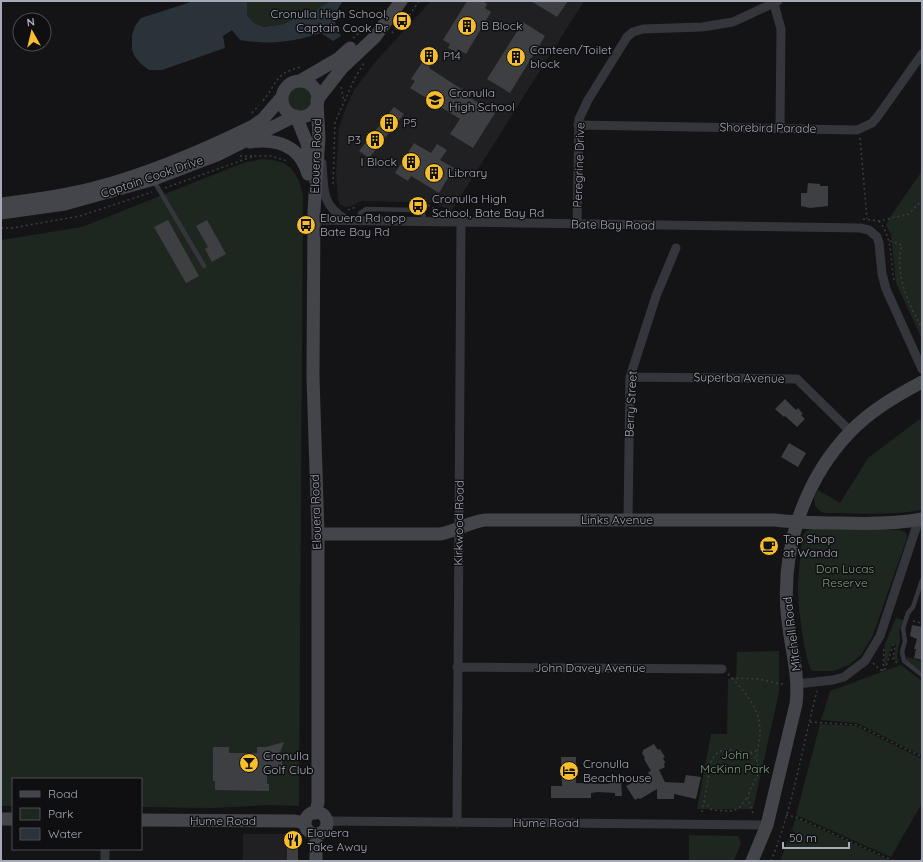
<svg xmlns="http://www.w3.org/2000/svg" width="923" height="862" viewBox="0 0 923 862" font-family="Quicksand,sans-serif">
	<rect width="100%" height="100%" fill="#141416"/>
	<path fill="#202023" d="M431,1h153l-132,209h-4l-13,-7 -73,-2 -11,5 -6,1 -5,-3 -2,-4 -2,-26 3,-46 6,-18 9,-20 23,-30z
		M243,834h55v27h-55z"/>
	<path fill="#1e2620" d="M248,1h82l-14,9 -20,7 -12,7 -20,3 -10,-4 -7,-8v-12z
		M287 98a13 13 0 1 1 26 0a13 13 0 1 1-26 0Z
		M262,159c27,1 35,11 41,36l-4,611 -30,-1 -57,3 -71,-1v-28h-128v27h-12v-566l81,-13 161,-64z
		M922,171v168l-26,-56 -5,-49 -5,-9 4,-8z
		M922,418v92c-32,6 -65,3 -97,3 -12,-3 -13,-14 -7,-23l22,13 28,-45 49,-37z
		M815,528l85,2c5,1 7,3 7,8l-34,97 -12,20 -12,10 -16,6h-21c-8,-11 -15,-72 -14,-88 1,-15 3,-31 4,-46l4,-6z
		M896,618l7,2 -4,11 1,9 -3,15 2,8 -5,-4 2,-14 -4,-1 -7,23h-1l1,-23z
		M779,651v41l-26,117h-56l14,-75h16l1,-55 8,-1 1,-26z
		M907,657l15,4v11l-17,-12z
		M901,665l21,16v75l-65,-33 -36,-3 9,-29z
		M820,724l36,2 66,33v44l-31,54 -95,-42z
		M796,818l93,42 -109,1z
		M689,835l49,1 3,7 -7,18h-45z"/>
	<path fill="#2a323a" d="M194,1h54l-1,2v12l7,8 10,4 20,-3 12,-7 20,-7 14,-9h13c-10,14 -11,20 -2,35l-8,5 -12,-8c-28,9 -51,12 -81,7l-8,-10 -9,6 2,12 -63,22h-13l-8,-6 -6,-7 -3,-7v-15l3,-9 6,-8z"/>
	<path fill="#3e3f43" d="M467,1h16l4,3 -2,4 6,4 -25,42 -8,-5 -2,3 -8,-4 2,-4 -7,-4z
		M531,1h37l-11,16z
		M523,22l22,14 -35,57 -23,-14z
		M427,47l11,7 -9,14 37,24 -2,2 31,19 -22,35 -23,-14 10,-15 -50,-31 5,-7 -4,-2 12,-18 -4,-2z
		M394,107l10,7 -35,44 -10,-7z
		M414,143l17,10 6,-9 10,6 -7,10 14,8 -15,25 -28,-17 -3,5 -13,-8z
		M808,183l12,1v2h8v20l-18,2 -9,-2v-13h6z
		M168,220l31,56 -13,7 -32,-56z
		M207,220l19,34 -14,8 -7,-13 3,-2 -12,-21z
		M785,399l11,11 2,-2 5,6 -2,1 4,4 -8,8 -12,-11 -1,1 -9,-8z
		M789,443l17,10 -8,14 -17,-10z
		M912,625l10,2v33l-8,-2 2,-9h-2l3,-10 -7,-3z
		M284,742l-7,19 5,-1v10l-15,1v13h2v7l-54,-1v-9h-2v-34h16v6h28v-6h9z
		M654,744l4,6 2,-1 5,8 -2,1 2,4 -1,3 1,2 -6,3 6,12 19,1 2,-8 15,2 -5,22 -22,-5v5h-17v-10l-17,10 -2,-1 -3,2 -9,-14 23,-12 -1,-2 3,-1 -7,-12 1,-1 -3,-5 1,-1v-2z
		M561,757h15v26l32,1v-4h13l1,16h-7v-3l-17,-1 -7,1v5h-40v-12h11z
		M287,835h11v26h-11z"/>
	<g fill="none" stroke-linecap="round" stroke-linejoin="round">
		<path stroke="#3b3d42" stroke-width="1.5" stroke-dasharray="2 3" stroke-linecap="butt" d="M392,33l15,-14 12,-18
			M353,38l11,-9 5,-2
			M341,87l3,14
			M263,101c15,-19 12,-28 38,-34
			M252,113l7,-8
			M860,138l7,81
			M240,156h12
			M333,184l2,-62 20,-44 9,-15
			M165,188l89,-32h17l16,5
			M423,205h5l13,8
			M348,210l8,-3
			M863,219l16,2 30,-7 13,-14
			M879,221c14,17 11,38 15,59
			M1,228h11l68,-12 72,-24
			M890,241l12,4c-8,27 6,59 20,83
			M913,621l8,2 1,-3
			M873,663l7,7h5l8,-25 2,1 -2,13 5,5
			M883,671l1,-24
			M728,674l4,4 27,1 27,6
			M732,678c14,15 29,33 28,54 0,8 -3,16 -3,24 -1,6 2,11 1,18 -3,9 -10,16 -10,25l5,14
			M810,722l47,3 65,32
			M751,753l5,6
			M704,801l8,9 21,1 7,-4 7,-10
			M702,812l9,-49c9,-25 29,-6 45,-12
			M786,815l10,2 98,44
			M771,861c22,-54 31,-113 46,-170
			M920,861l2,-4"/>
		<path stroke="#35363b" stroke-width="4.5" d="M154,181l50,85
			M359,221l1,-8 6,-4 52,1c6,3 6,5 6,12
			M922,580l-9,27 -5,6 -5,15 2,13 -3,11 2,9 18,14"/>
		<path stroke="#35363b" stroke-width="9" d="M774,4l7,25 -1,99
			M578,125l279,5 15,-7 6,-7 44,-62
			M322,163c2,25 -1,42 23,56
			M314,220l546,8 9,2 8,7 2,6 3,31 4,15 36,80
			M577,224l2,-105 9,-19 39,-63 6,-5 10,-3 59,-2 31,-5 45,-21
			M630,377l167,2 53,52
			M628,520l2,-143 26,-81 20,-48
			M457,667l265,2
			M797,684l36,-4 11,-3 21,-16 15,-25 39,-117
			M326,822l6,-1 435,4
			M457,823l4,-601
			M105,861v-12"/>
		<path stroke="#43454b" stroke-width="13" d="M300,81l38,-22 12,-11
			M282 99a18 18 0 1 1 36 0a18 18 0 1 1-36 0Z
			M317,100l25,-32 33,-31 26,-36
			M296,116l11,27 3,24
			M250,142c27,-4 50,4 58,32
			M1,204c31,-4 63,-8 93,-16 54,-14 108,-37 159,-62l10,-7 19,-22
			M1,213l64,-9 89,-25 63,-24 78,-39
			M318,534h121c16,-2 29,-12 46,-14h290c22,3 45,3 67,3 27,1 53,1 80,-4
			M305 823a11 11 0 1 1 22 0a11 11 0 1 1-22 0Z
			M316,813l2,-11v-268l-5,-157 1,-167 5,-72 -2,-36
			M1,819h12
			M141,820l154,1 10,2
			M316,834v27
			M752,861l15,-36 29,-121c4,-31 -7,-62 -9,-93 -5,-65 18,-132 63,-179 20,-21 46,-36 72,-50"/>
	</g>
	<defs>
		<symbol id="bus-disc" viewBox="-11 -11 22 22"><circle r="9.5" fill="#f6bd2d" stroke="#0f0f11"/><path d="M-5-6H5V4H4V6H2V4H-2V6H-4V4H-5ZM-3.5-4V0h7V-4ZM-3.5 1.2v1.5H-2V1.2ZM2 1.2v1.5H3.5V1.2Z" fill="#111"/></symbol>
		<symbol id="building-disc" viewBox="-11 -11 22 22"><circle r="9.5" fill="#f6bd2d" stroke="#0f0f11"/><path d="M-4-6H4V6H1V3H-1V6H-4ZM-2.5-4.3h1.7v1.8h-1.7ZM.8-4.3h1.7v1.8H.8ZM-2.5-1h1.7V.8h-1.7ZM.8-1h1.7V.8H.8Z" fill="#111"/></symbol>
		<symbol id="school-disc" viewBox="-11 -11 22 22"><circle r="9.5" fill="#f6bd2d" stroke="#0f0f11"/><path d="M0-5L7-2L0 1L-7-2ZM-4 1L0 2.5L4 1V4Q0 6-4 4Z" fill="#111"/></symbol>
		<symbol id="cafe-disc" viewBox="-11 -11 22 22"><circle r="9.5" fill="#f6bd2d" stroke="#0f0f11"/><path d="M-5.5-4.5H6V0H3Q3 3.5 0 3.5H-2.5Q-5.5 3.5-5.5 0ZM3-3.2v2h1.7v-2ZM-6 4.5H4V6H-6Z" fill="#111"/></symbol>
		<symbol id="bar-disc" viewBox="-11 -11 22 22"><circle r="9.5" fill="#f6bd2d" stroke="#0f0f11"/><path d="M-6-5H6L.8 .8V4.5H3.5V6h-7V4.5H-.8V.8Z" fill="#111"/></symbol>
		<symbol id="hotel-disc" viewBox="-11 -11 22 22"><circle r="9.5" fill="#f6bd2d" stroke="#0f0f11"/><path d="M-6-4.5h1.5V1H6V5H4.5V3h-9V5H-6ZM-4 0a1.8 1.8 0 1 1 3.6 0ZM.5 0V-2.5h3Q6-2.5 6 0Z" fill="#111"/></symbol>
		<symbol id="restaurant-disc" viewBox="-11 -11 22 22"><circle r="9.5" fill="#f6bd2d" stroke="#0f0f11"/><path d="M-5-6h1v4h1v-4h1v4h1v-4h1v5L-1.5 .5V6h-2V.5L-5-1ZM5-6V6H3V1.5H1.5Q1.5-4 5-6Z" fill="#111"/></symbol>
	</defs>
	<g fill-rule="evenodd">
		<use href="#bus-disc" x="391" y="10" width="22" height="22"/>
		<use href="#building-disc" x="456" y="15" width="22" height="22"/>
		<use href="#building-disc" x="418" y="45" width="22" height="22"/>
		<use href="#building-disc" x="505" y="46" width="22" height="22"/>
		<use href="#school-disc" x="424" y="89" width="22" height="22"/>
		<use href="#building-disc" x="378" y="112" width="22" height="22"/>
		<use href="#building-disc" x="364" y="129" width="22" height="22"/>
		<use href="#building-disc" x="400" y="151" width="22" height="22"/>
		<use href="#building-disc" x="423" y="162" width="22" height="22"/>
		<use href="#bus-disc" x="407" y="195" width="22" height="22"/>
		<use href="#bus-disc" x="295" y="214" width="22" height="22"/>
		<use href="#cafe-disc" x="758" y="535" width="22" height="22"/>
		<use href="#bar-disc" x="238" y="752" width="22" height="22"/>
		<use href="#hotel-disc" x="558" y="760" width="22" height="22"/>
		<use href="#restaurant-disc" x="282" y="829" width="22" height="22"/>
	</g>
	<g text-anchor="middle" stroke-width="3" stroke-linejoin="round" paint-order="stroke">
		<g font-size="12" fill="#a6aab7" stroke="#0f0f11" text-anchor="start">
			<text x="388" y="18" text-anchor="end">Cronulla High School,<tspan x="388" dy="14">Captain Cook Dr</tspan></text>
			<text x="481" y="30">B Block</text>
			<text x="530" y="54">Canteen/Toilet<tspan x="530" dy="14">block</tspan></text>
			<text x="443" y="60">P14</text>
			<text x="449" y="97">Cronulla<tspan x="449" dy="14">High School</tspan></text>
			<text x="403" y="127">P5</text>
			<text x="361" y="144" text-anchor="end">P3</text>
			<text x="397" y="166" text-anchor="end">I Block</text>
			<text x="448" y="177">Library</text>
			<text x="432" y="203">Cronulla High<tspan x="432" dy="14">School, Bate Bay Rd</tspan></text>
			<text x="320" y="222">Elouera Rd opp<tspan x="320" dy="14">Bate Bay Rd</tspan></text>
			<text x="783" y="543">Top Shop<tspan x="783" dy="14">at Wanda</tspan></text>
			<text x="263" y="760">Cronulla<tspan x="263" dy="14">Golf Club</tspan></text>
			<text x="583" y="768">Cronulla<tspan x="583" dy="14">Beachhouse</tspan></text>
			<text x="307" y="837">Elouera<tspan x="307" dy="14">Take Away</tspan></text>
		</g>
		<g font-size="12" fill="#a6aab7" stroke="#0f0f11">
			<text transform="translate(768 128) rotate(1)" y="4">Shorebird Parade</text>
			<text transform="translate(316 156) rotate(-88)" y="4">Elouera Road</text>
			<text transform="translate(579 165) rotate(-88)" y="4">Peregrine Drive</text>
			<text transform="translate(152 177) rotate(-19)" y="4">Captain Cook Drive</text>
			<text transform="translate(613 225) rotate(1)" y="4">Bate Bay Road</text>
			<text transform="translate(739 378) rotate(1)" y="4">Superba Avenue</text>
			<text transform="translate(631 404) rotate(-87)" y="4">Berry Street</text>
			<text transform="translate(316 512) rotate(-92)" y="4">Elouera Road</text>
			<text x="617" y="524">Links Avenue</text>
			<text transform="translate(459 523) rotate(-89)" y="4">Kirkwood Road</text>
			<text transform="translate(792 634) rotate(-97)" y="4">Mitchell Road</text>
			<text x="590" y="672">John Davey Avenue</text>
			<text x="223" y="825">Hume Road</text>
			<text x="546" y="827">Hume Road</text>
		</g>
		<g font-size="12" fill="#7ca281" stroke="#0f0f11">
			<text x="845" y="573">Don Lucas<tspan x="845" dy="14">Reserve</tspan></text>
			<text x="735" y="759">John<tspan x="735" dy="14">McKinn Park</tspan></text>
		</g>
	</g>
	<rect width="923" height="862" fill="none" stroke="#a6aab7" stroke-width="4"/>
	<rect x="12" y="778" width="130" height="72" fill="#0f0f11" stroke="#4b4d53"/>
	<rect x="20" y="791" width="20" height="6" fill="#43454b" stroke="#4b4d53"/>
	<text x="48" y="798" font-size="12" fill="#a6aab7">Road</text>
	<rect x="20" y="808" width="20" height="12" fill="#1e2620" stroke="#4b4d53"/>
	<text x="48" y="818" font-size="12" fill="#a6aab7">Park</text>
	<rect x="20" y="828" width="20" height="12" fill="#2a323a" stroke="#4b4d53"/>
	<text x="48" y="838" font-size="12" fill="#a6aab7">Water</text>
	<g transform="translate(32 32) rotate(352)"><circle r="19" fill="#0f0f11" stroke="#4b4d53"/>
	<path d="M0-3L7 15L0 10L-7 15Z" fill="#f6bd2d"/>
	<text y="-6" font-size="11" font-weight="bold" text-anchor="middle" fill="#a6aab7">N</text>
	</g>
	<path d="M783 842v6h66v-6" fill="none" stroke="#a6aab7" stroke-width="2"/>
	<text x="789" y="842" font-size="12" fill="#a6aab7" stroke="#0f0f11" stroke-width="3" paint-order="stroke">50 m</text>
</svg>
